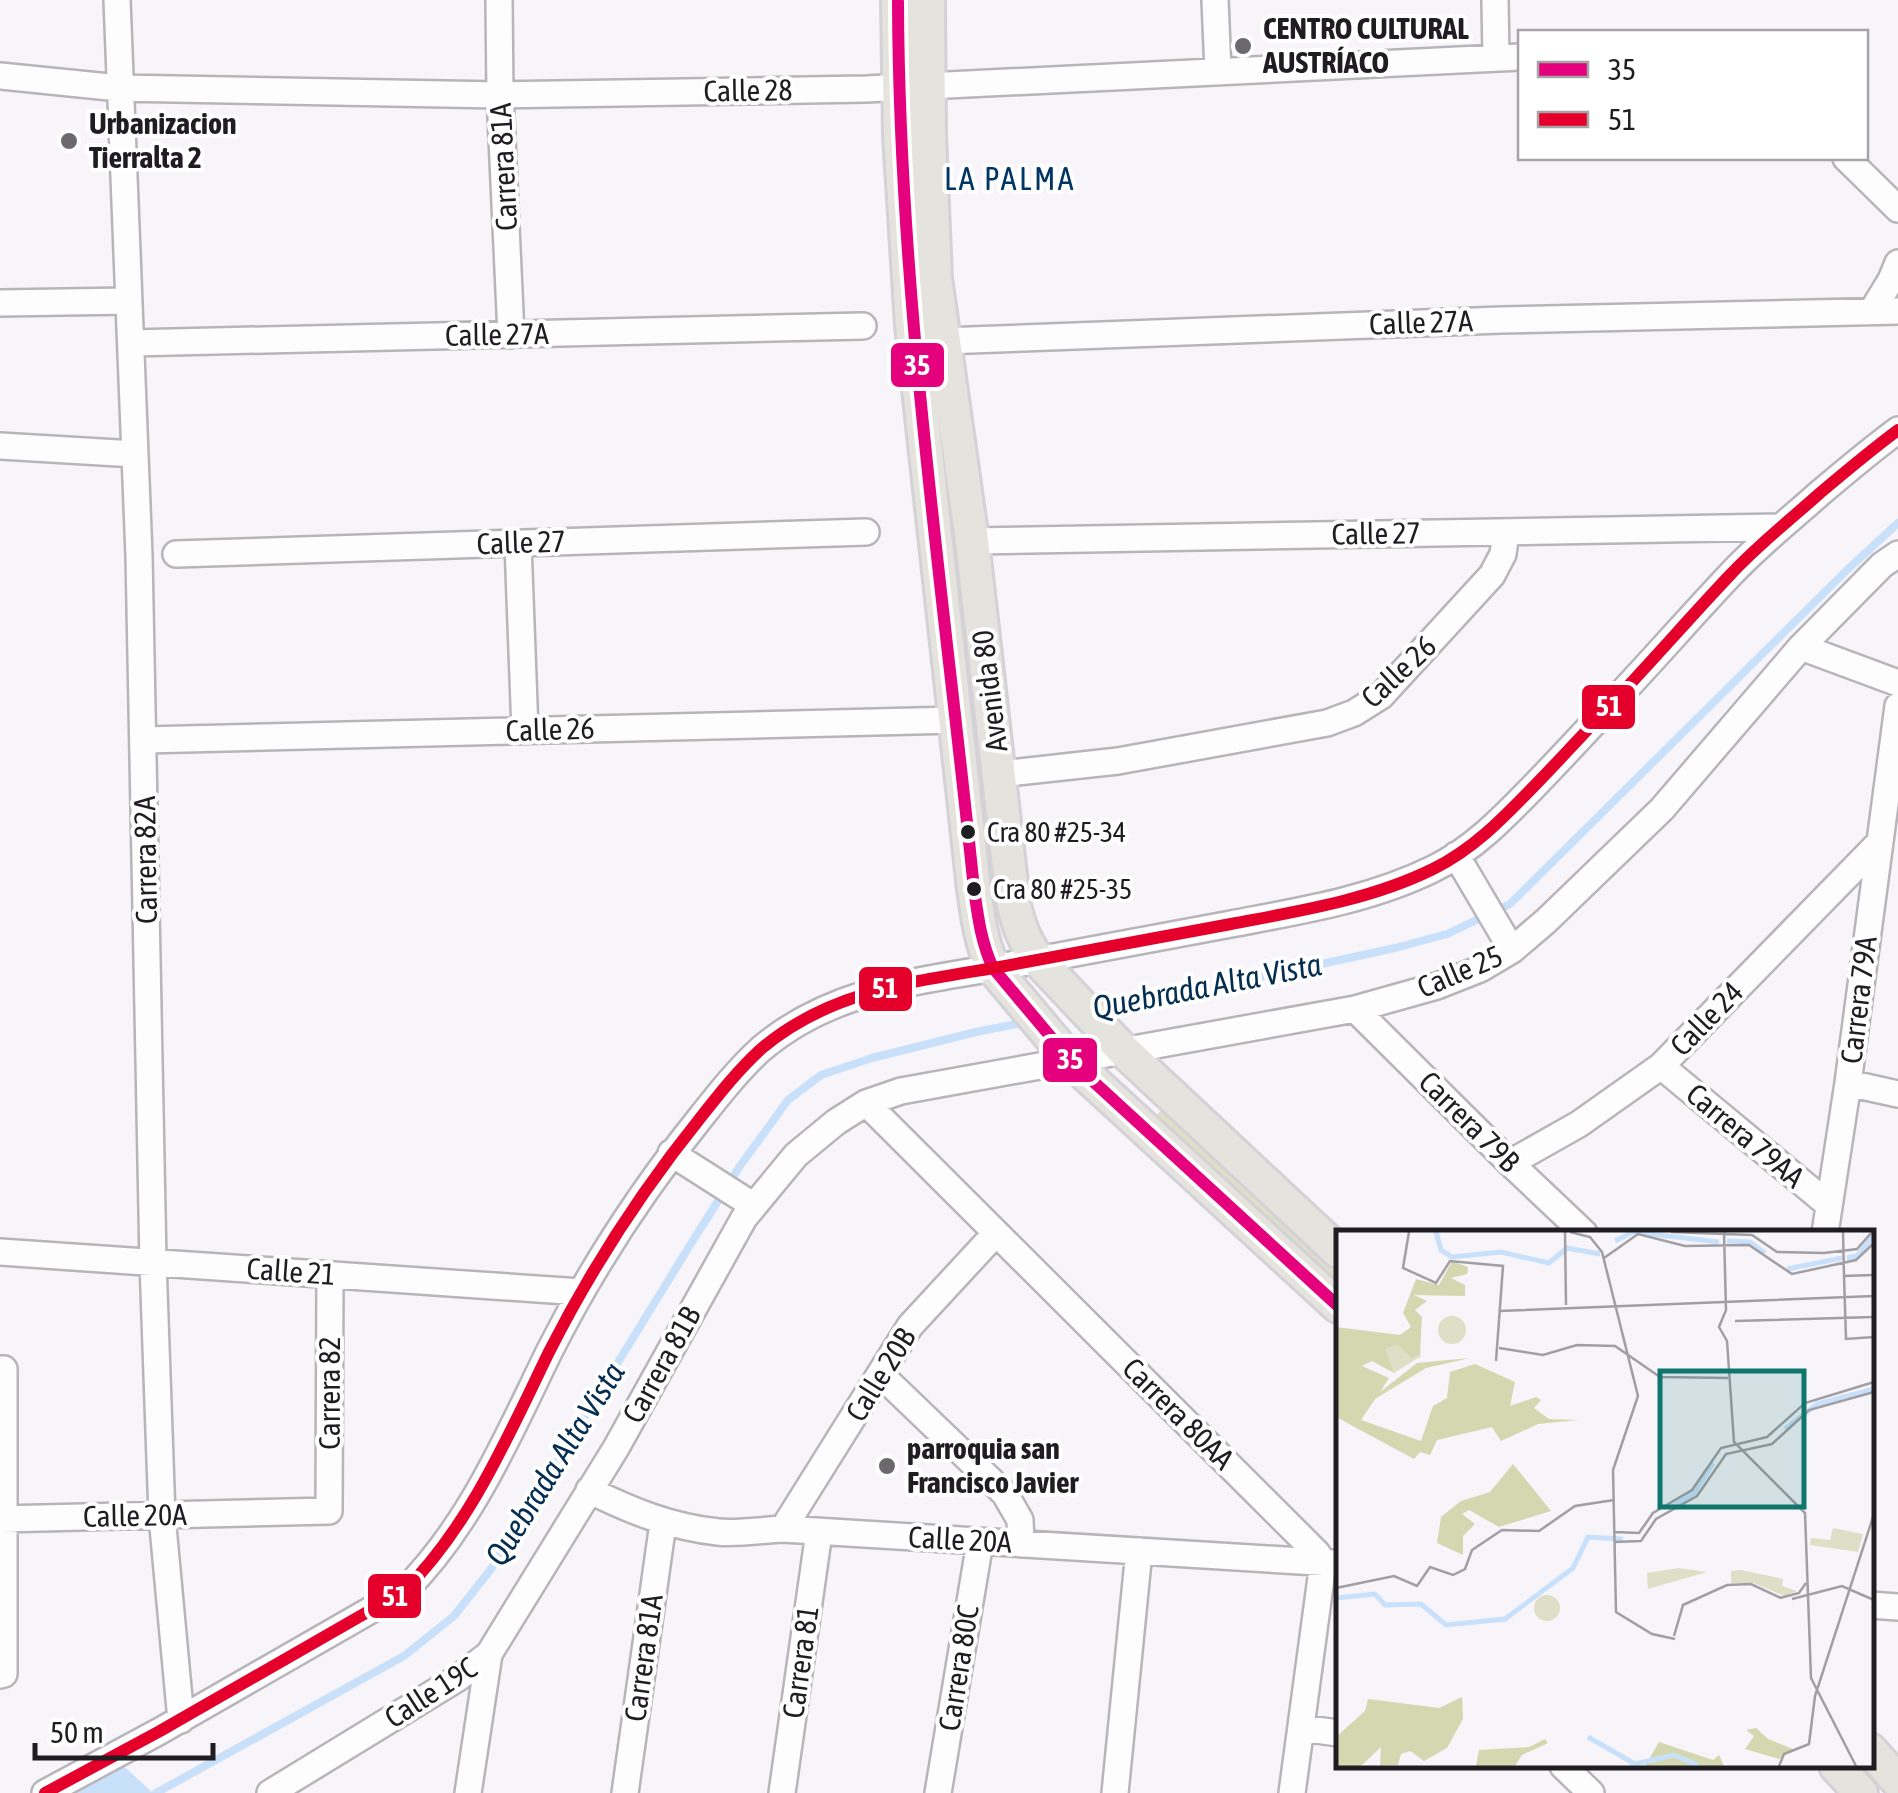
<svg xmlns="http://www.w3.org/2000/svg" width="1898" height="1793" viewBox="0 0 1898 1793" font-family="'Asap Condensed',sans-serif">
	<rect width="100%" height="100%" fill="#f7f4fa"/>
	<path fill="#dde0c7" d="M1165,1106l173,161v25l-185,-173z"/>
	<path fill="#c9e0fa" d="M104,1748l49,45h-113z"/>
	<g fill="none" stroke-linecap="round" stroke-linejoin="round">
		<path stroke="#c9e0fa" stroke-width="8" d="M1099,1009l112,-21 184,-40 52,-14 63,-30 337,-334 51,-47
			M156,1793l248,-137 50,-40 37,-47 196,-319 53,-84 48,-66 33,-25 51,-17 104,-26 50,-10"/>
		<defs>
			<path id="minor" d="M117,0l22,556 14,706 9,254 19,204
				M499,0l1,95 11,240
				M1215,0l3,71
				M1495,0l1,58
				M0,76l119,12 381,7 366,-6 654,-32
				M1846,158l52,51
				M0,303l129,-2
				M1872,311l19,-31 7,-17
				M943,341l558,-21 397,-9
				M131,343l732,-17
				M0,446l135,8
				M972,541l808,-14
				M518,544l7,187
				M176,554l690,-22
				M1801,647l97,36
				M144,740l812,-20
				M1000,774l118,-13 209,-38 27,-10 27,-17 111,-121 11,-21 3,-22
				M1456,855l56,95
				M1355,1009l155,154 74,70
				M1661,1066l168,139
				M1848,1083l50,11
				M866,1103l451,450 6,10 -31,230
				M671,1153l83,53
				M1510,1163l69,-39 82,-58 218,-223
				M1825,1233l23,-150 50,-377
				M0,1252l581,40
				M0,1369h4v305l-4,1
				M880,1374l125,120 15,26 1,24
				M589,1490c42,21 82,37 129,42 21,2 44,-2 65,-3l550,34
				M0,1519l329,-8 1,-236
				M783,1529l127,-203 86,-93
				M1870,1605l28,2
				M1301,1728l37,5
				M1563,1766l28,27
				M45,1793l115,-62 244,-140c66,-65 105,-157 145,-239 42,-83 94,-163 152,-235 19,-24 38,-48 60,-68 67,-57 149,-67 233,-81 79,-14 158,-29 237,-44 68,-13 139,-24 202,-55 43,-21 75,-56 107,-89 26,-27 51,-54 76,-81 39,-41 76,-84 115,-125 28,-30 59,-54 89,-81 26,-22 51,-43 78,-63
				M270,1793l188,-115 31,-24 127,-206 128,-230 52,-63 40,-33 30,-19 35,-12 454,-82 82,-23 43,-17 32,-19 34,-29 116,-112 139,-162 81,-82 16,-11
				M468,1793l21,-139
				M625,1793l38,-270
				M782,1793l37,-261
				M938,1793l42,-251
				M1115,1793l24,-242"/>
			<path id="major" d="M898,0l2,135 12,190 62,564c4,28 7,53 19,79l78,93 267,245
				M928,0l1,134 6,144 37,263 41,360c5,23 11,40 25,59l86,91 214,200
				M1870,1750l28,31
				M1836,1766l25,27"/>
		</defs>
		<use href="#minor" stroke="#b7b5ba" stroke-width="30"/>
		<use href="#major" stroke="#d3d2d6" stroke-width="38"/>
		<use href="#minor" stroke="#fefdfe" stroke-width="25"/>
		<use href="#major" stroke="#e5e3dd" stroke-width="32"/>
		<defs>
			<path id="bus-1" d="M898,2c1,297 46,592 76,887 4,28 7,53 19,79l78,93 267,245"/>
			<path id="bus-2" d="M45,1793l115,-62 244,-140c66,-65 105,-157 145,-239 42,-83 94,-163 152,-235 19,-24 38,-48 60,-68 67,-57 149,-67 233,-81 79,-14 158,-29 237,-44 68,-13 139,-24 202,-55 43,-21 75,-56 107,-89 26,-27 51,-54 76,-81 39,-41 76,-84 115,-125 28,-30 59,-54 89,-81 26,-22 51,-43 78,-63"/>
		</defs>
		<use href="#bus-1" stroke="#fff" stroke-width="20"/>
		<use href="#bus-2" stroke="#fff" stroke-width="20"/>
		<use href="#bus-1" stroke="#e5007d" stroke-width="12"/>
		<use href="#bus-2" stroke="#e4002b" stroke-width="12"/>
	</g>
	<g fill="#6b686e" stroke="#fff" stroke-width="4">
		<circle cx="1243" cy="46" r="10"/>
		<circle cx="69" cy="141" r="10"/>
		<circle cx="887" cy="1466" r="10"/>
	</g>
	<g fill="#1f1d22" stroke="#fff" stroke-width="4">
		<circle cx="968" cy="832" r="9"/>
		<circle cx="974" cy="889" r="9"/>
	</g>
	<g text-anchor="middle" stroke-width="8" stroke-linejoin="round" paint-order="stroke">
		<g font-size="28" fill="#1f1d22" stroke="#fff" text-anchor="start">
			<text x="987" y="842">Cra 80 #25-34</text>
			<text x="993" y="899">Cra 80 #25-35</text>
		</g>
		<g font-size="30" font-weight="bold" fill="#1f1d22" stroke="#fff" text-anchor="start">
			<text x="1263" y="39">CENTRO CULTURAL<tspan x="1263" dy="34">AUSTRÍACO</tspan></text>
			<text x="89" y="134">Urbanizacion<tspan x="89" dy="34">Tierralta 2</tspan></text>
			<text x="907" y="1459">parroquia san<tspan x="907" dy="34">Francisco Javier</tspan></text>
		</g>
		<g font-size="30" fill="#1f1d22" stroke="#fff">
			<text transform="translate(748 91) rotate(-1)" y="10">Calle 28</text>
			<text transform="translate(504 167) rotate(-93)" y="10">Carrera 81A</text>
			<text transform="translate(1421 323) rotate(-2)" y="10">Calle 27A</text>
			<text transform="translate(497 335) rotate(-1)" y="10">Calle 27A</text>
			<text transform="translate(1376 534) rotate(-1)" y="10">Calle 27</text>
			<text transform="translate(521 543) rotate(-2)" y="10">Calle 27</text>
			<text transform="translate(1399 672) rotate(-43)" y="10">Calle 26</text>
			<text transform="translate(990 691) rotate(-97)" y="10">Avenida 80</text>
			<text transform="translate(550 730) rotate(-2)" y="10">Calle 26</text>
			<text transform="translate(146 860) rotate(-91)" y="10">Carrera 82A</text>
			<text transform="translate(1460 972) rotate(-23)" y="10">Calle 25</text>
			<text transform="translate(1859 1000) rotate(-83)" y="10">Carrera 79A</text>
			<text transform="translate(1707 1019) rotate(-46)" y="10">Calle 24</text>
			<text transform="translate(1469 1122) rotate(45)" y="10">Carrera 79B</text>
			<text transform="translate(1745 1136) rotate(40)" y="10">Carrera 79AA</text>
			<text transform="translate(291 1272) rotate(4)" y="10">Calle 21</text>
			<text transform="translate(662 1365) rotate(-61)" y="10">Carrera 81B</text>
			<text transform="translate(881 1375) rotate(-58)" y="10">Calle 20B</text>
			<text transform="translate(330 1393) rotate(-90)" y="10">Carrera 82</text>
			<text transform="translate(1178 1414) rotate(45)" y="10">Carrera 80AA</text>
			<text transform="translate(135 1516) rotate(-1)" y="10">Calle 20A</text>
			<text transform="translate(960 1540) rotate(3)" y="10">Calle 20A</text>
			<text transform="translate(644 1658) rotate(-82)" y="10">Carrera 81A</text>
			<text transform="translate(801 1662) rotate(-82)" y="10">Carrera 81</text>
			<text transform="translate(959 1668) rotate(-81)" y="10">Carrera 80C</text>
			<text transform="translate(431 1693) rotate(-33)" y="10">Calle 19C</text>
		</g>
		<g font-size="32" letter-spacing="2.5" fill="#003666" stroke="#fff">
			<text x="1010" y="190">LA PALMA</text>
		</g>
		<g font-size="32" font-style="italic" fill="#032d51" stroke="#fff">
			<text transform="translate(1207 986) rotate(-11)" y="11">Quebrada Alta Vista</text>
			<text transform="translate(555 1464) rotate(-58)" y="11">Quebrada Alta Vista</text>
		</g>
	</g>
	<g transform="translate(1336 1230)">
		<rect width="538" height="538" fill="#f7f4fa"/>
		<path d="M102 100a14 14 0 1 1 28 0a14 14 0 1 1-28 0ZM61,115l15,12 8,-3 1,2 -27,17 -8,-24zM497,298l30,6 -5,18 -48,-7 1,-7 19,2zM343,338l28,4 -59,17 -1,-16zM405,340l42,9 -1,7 15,5 -13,5 -30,-13h-23v-12zM198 378a13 13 0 1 1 26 0a13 13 0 1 1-26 0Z" fill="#dde0c7"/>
		<path d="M116,31l16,6 -1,7 -16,4 14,7v11l-51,-1 13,6 -12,9 7,7 -2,37 -8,4 -15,-13 -11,4 8,24 -22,-12 -10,5 27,12 -9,14 37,-29 53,-5 -44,10 -51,31 -14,21 60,21 12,-35 14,-8 3,-26 25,-8 40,18 -5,24 26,-9 5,3 -7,8 15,11 29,1 -40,4 -37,17 -9,-14 -55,13 -7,15 -10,-3 -6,7 -78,-42v-90l64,8 11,-8 -8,-14 13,-34 23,6zM177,234l38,47 -52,16 -30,-17 -7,4 13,10 -12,12v19l-26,-12 4,-26 20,-16 29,-9zM126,467l1,22 -16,29 -23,13 -14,-10 -9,3 -3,11 -18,1 1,-19 -20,19h-25v-29l29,-26 3,-12 71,9zM420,498l12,11 25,10 -14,10 -34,-10 9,-13 -8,-6zM209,509l3,4 -26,12 -7,11h-39l3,-16 50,-3zM323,512l54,18 6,-5 5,11h-79z" fill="#d4d8b0"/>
		<path fill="none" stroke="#c9e0fa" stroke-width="5" d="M100,2l5,18 11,7 49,-5 48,11 18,-15 33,6M279,11l18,-9 86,10M391,11l23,1 15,11M511,28l10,-2 17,-21M451,39l55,-11M449,199l32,-25 57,-15M336,277l22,-14 19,-30M0,368l39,-4 10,11 36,-1 25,21 59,-6 68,-51 15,-31 35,2M252,507l47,27 39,-9 24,10"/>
		<path fill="none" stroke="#a19ea4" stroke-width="2.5" d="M73,2l-6,36 33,15 14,-22 53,5 -7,95M229,2l1,73M234,2l20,5 12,15 36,144 -25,74 3,142 36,22 23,5M335,2l81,3 25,17 47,1 33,-4 15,-17M388,2l2,78 -7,17 8,14 7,101 71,71 6,165 45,88M507,2l1,44M268,28l34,-24 47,12 64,-1 43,29 64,-14 18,-17M538,45l-30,1 2,63 28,-2M163,81l375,-15M399,91l139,-4M163,118l44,7 34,-10 38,1 45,31 68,1M278,302l25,1 14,-20 39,-23 29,-42 46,-11 38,-34 69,-21M278,312l27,-1 15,-22 41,-23 29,-42 46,-10 37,-34 65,-18M0,358l58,-12 23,10 13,-19 23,8 12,-6 7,-19 30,-20 37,1 36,-25 39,-6M444,368l19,-5 7,-10M456,369l50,-13 32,14M338,406l9,-31 44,-20 24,-1 30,14M443,536l5,-12 25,-10 6,-48 59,-182"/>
		<path fill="#0f766e" fill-opacity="0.15" stroke="#0f766e" stroke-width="5" d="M324,141h144v136h-144z"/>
		<rect width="538" height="538" fill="none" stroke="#1f1d22" stroke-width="5"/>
	</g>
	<g stroke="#fff" stroke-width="4">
		<rect x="889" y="341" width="57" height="48" rx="10" fill="#e5007d"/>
		<rect x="1580" y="683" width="57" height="48" rx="10" fill="#e4002b"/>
		<rect x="857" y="965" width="57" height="48" rx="10" fill="#e4002b"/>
		<rect x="1041" y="1036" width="58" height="48" rx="10" fill="#e5007d"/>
		<rect x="366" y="1572" width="57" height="48" rx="10" fill="#e4002b"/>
	</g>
	<g font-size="28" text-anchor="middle" font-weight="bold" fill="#fff">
		<text x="917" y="375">35</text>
		<text x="1609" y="716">51</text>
		<text x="885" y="998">51</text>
		<text x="1070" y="1069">35</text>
		<text x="395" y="1606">51</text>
	</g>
	<rect x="1518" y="30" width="350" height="130" fill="#ffffff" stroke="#a5a5a7" stroke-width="2.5"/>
	<rect x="1538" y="62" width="50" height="15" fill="#e5007d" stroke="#a5a5a7" stroke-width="2.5"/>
	<text x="1608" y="80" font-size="30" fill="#1f1d22">35</text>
	<rect x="1538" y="112" width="50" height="15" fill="#e4002b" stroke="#a5a5a7" stroke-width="2.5"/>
	<text x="1608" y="130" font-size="30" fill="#1f1d22">51</text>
	<path d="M35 1743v15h178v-15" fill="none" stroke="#1f1d22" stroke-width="5"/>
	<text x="50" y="1743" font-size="30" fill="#1f1d22" stroke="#ffffff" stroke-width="8" paint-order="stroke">50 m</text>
</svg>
